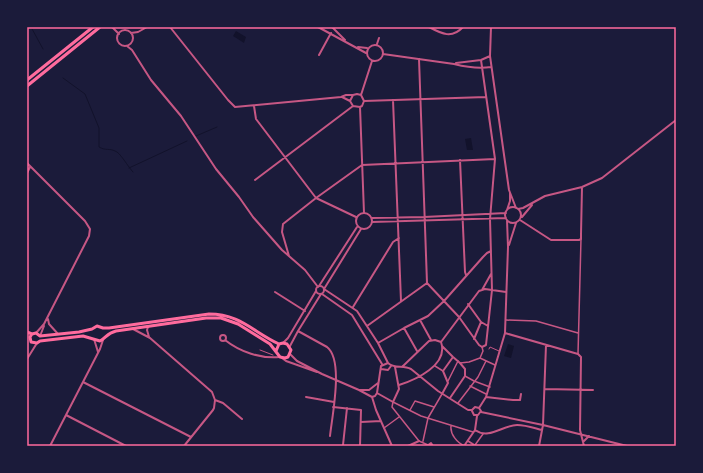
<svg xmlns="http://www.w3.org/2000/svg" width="703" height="473" viewBox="0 0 703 473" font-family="'Fira Sans',sans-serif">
	<rect width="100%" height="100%" fill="#1b1b3a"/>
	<path fill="#12122b" d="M236,31l10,6 -2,6 -11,-7z
		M471,138l2,12h-6l-2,-11z
		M508,344l6,2 -3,12 -7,-2z"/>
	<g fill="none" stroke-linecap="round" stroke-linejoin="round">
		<path stroke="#12122b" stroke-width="1" d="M31,27l12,22
			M63,78l22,16 14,34v19c7,4 10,1 16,4 5,1 13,16 18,21
			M196,136l21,-9
			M129,168l58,-27"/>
		<path stroke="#c65784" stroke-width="1" d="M489,349l1,-2 9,4
			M260,350l13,5"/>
		<path stroke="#c65784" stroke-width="1.5" d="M506,320l30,1 42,12
			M578,354l3,-115
			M480,358l15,7
			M480,358l3,-7 -1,-4
			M460,363l9,-1 11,-4
			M435,366l8,5
			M465,376l9,5 16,6
			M448,381l10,-20
			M470,386l16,8
			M458,403l20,-26 8,-16
			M410,410l5,-9 19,6
			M451,426c-1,8 6,17 14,20
			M384,428l15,-11
			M423,441l5,-23 14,-24
			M428,445l-9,-4 -27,-34 1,-5 28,14 52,16
			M475,445l8,-11"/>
		<path stroke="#c65784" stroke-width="2" d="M112,27l7,7
			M170,27l58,73 7,7 106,-10 5,-2h7
			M318,27l48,26
			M332,27l13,13
			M429,27c13,7 23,12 34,0
			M491,27l-1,29 19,134 7,18
			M117 38a8 8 0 1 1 16 0a8 8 0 1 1-16 0Z
			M131,33l7,-1 9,-5
			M377,44l2,-6
			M367 53a8 8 0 1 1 16 0a8 8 0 1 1-16 0Z
			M127,46l5,4 19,30 30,36 35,53 23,28 14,20 29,33 23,20 13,17
			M358,47l9,1
			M383,54l71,10c12,3 25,5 37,3
			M319,55l12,-22
			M419,59l8,224
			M456,63l25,-3 9,-4
			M361,95l11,-34
			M342,97l8,4
			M393,100l8,201
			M364,101l122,-4
			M254,106l2,13 60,79 40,19
			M360,107l4,106
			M360,107l-7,-1 -3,-5 3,-6 4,-1 4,1
			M360,107l2,-1 2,-5 -3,-6
			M460,160l5,112 1,3
			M27,163l58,58 5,8 -1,7 -45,88 -8,9
			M27,173l3,-6
			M255,180l98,-74
			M505 215a8 8 0 1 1 16 0a8 8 0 1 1-16 0Z
			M518,209l5,-1 22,-12 37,-9 20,-9 74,-58
			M507,210l3,-9v-8
			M356 221a8 8 0 1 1 16 0a8 8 0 1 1-16 0Z
			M522,217l10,-12
			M372,218l52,-1 82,-4
			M520,220l31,20h28l2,-1v-5l1,-47
			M372,222l134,-4
			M509,245l7,-22
			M289,256l-7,-24 1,-8 33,-26 46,-33 133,-6
			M427,283l32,34 20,28 3,2 4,-2 6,-55 -2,-71 5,-60 -14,-99
			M316 290a4 4 0 1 1 8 0a4 4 0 1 1-8 0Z
			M319,286l38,-59
			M324,289l33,22 21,32 10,20
			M324,289l37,-60
			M482,290l9,-16
			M275,292l30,19
			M322,294l30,21 30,49
			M468,304l13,18 7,4
			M353,307l40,-65 6,-4
			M48,319l1,5 9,10
			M420,320l11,20
			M367,326l60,-43
			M148,327l-1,3 2,7
			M404,328l13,23
			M133,329l17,9 62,54 3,8 8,3 19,16
			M298,331l29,16c17,13 5,69 3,89
			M505,333l73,21 3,3 -1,73 4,16
			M220 338a3 3 0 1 1 6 0a3 3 0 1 1-6 0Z
			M40,336l4,-10
			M94,339l4,13
			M474,339l7,-17
			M225,340c15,12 36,19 55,17
			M284,342l4,-4 28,-47
			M378,343l26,-15 24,-12 16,-15 39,-44 4,-4 4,-2
			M290,346l8,-15 23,-37
			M442,346l11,11 7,6 5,6v7l-15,22
			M290,354l7,7 25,13 37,16 13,7 3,-1 2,-3 4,-27 7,-3c6,6 15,2 23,6l27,22 30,19h4
			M282,358l4,3 31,11
			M27,359l10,-16
			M402,367l27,-26 6,-1 6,2
			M381,369l7,1 3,-4
			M83,382l108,55
			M399,385c16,-5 50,-20 42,-43l38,-51 6,-2 21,3
			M545,389l48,1
			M359,390h10l9,-7
			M377,393l16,9 6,-13 -4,-22
			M442,394l6,-11 -5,-12 10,-14
			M306,397l28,5
			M372,397l4,13 16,36
			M486,397l27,3h7l1,-6
			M333,407l28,3 -1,36
			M479,408l7,-11 19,-64 3,-86 -1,-27
			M472,410l3,-3 4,1
			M472,411l2,4h4l3,-4 -2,-3
			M481,412l62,13 84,21
			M66,415l60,31
			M361,422l20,-1
			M475,430c14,10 28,-5 42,-5 9,0 17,3 25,5
			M468,441l8,5
			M583,442l6,-6
			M343,445l4,-37
			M50,446l50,-97 3,-9
			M184,446l29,-36 1,-2 1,-8
			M408,446l11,-5
			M427,446l4,-3 2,3
			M464,446l11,-16 2,-14
			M539,446l4,-21 3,-80"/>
		<path stroke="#ff6b9d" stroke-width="3" d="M27,332l5,2 4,-1 4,3
			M32,334l-2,3 1,5 6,1 3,-2
			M40,336l39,-4 13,-3 5,-3 6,2h6l100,-14c31,0 44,18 70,30
			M40,341l43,-5 17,5c6,-3 7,-8 16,-10l90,-13h15l17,6 32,20 10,13 5,1 3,-1 3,-7 -4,-6 -4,-1 -4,1 -3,7"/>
		<path stroke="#ff6b9d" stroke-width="3" d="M27,80l66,-53
			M27,86l73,-59"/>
	</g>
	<rect width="703" height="473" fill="none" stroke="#1b1b3a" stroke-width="56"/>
	<rect x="28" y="28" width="647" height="417" fill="none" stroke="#ff6b9d" stroke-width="1.5"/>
</svg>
